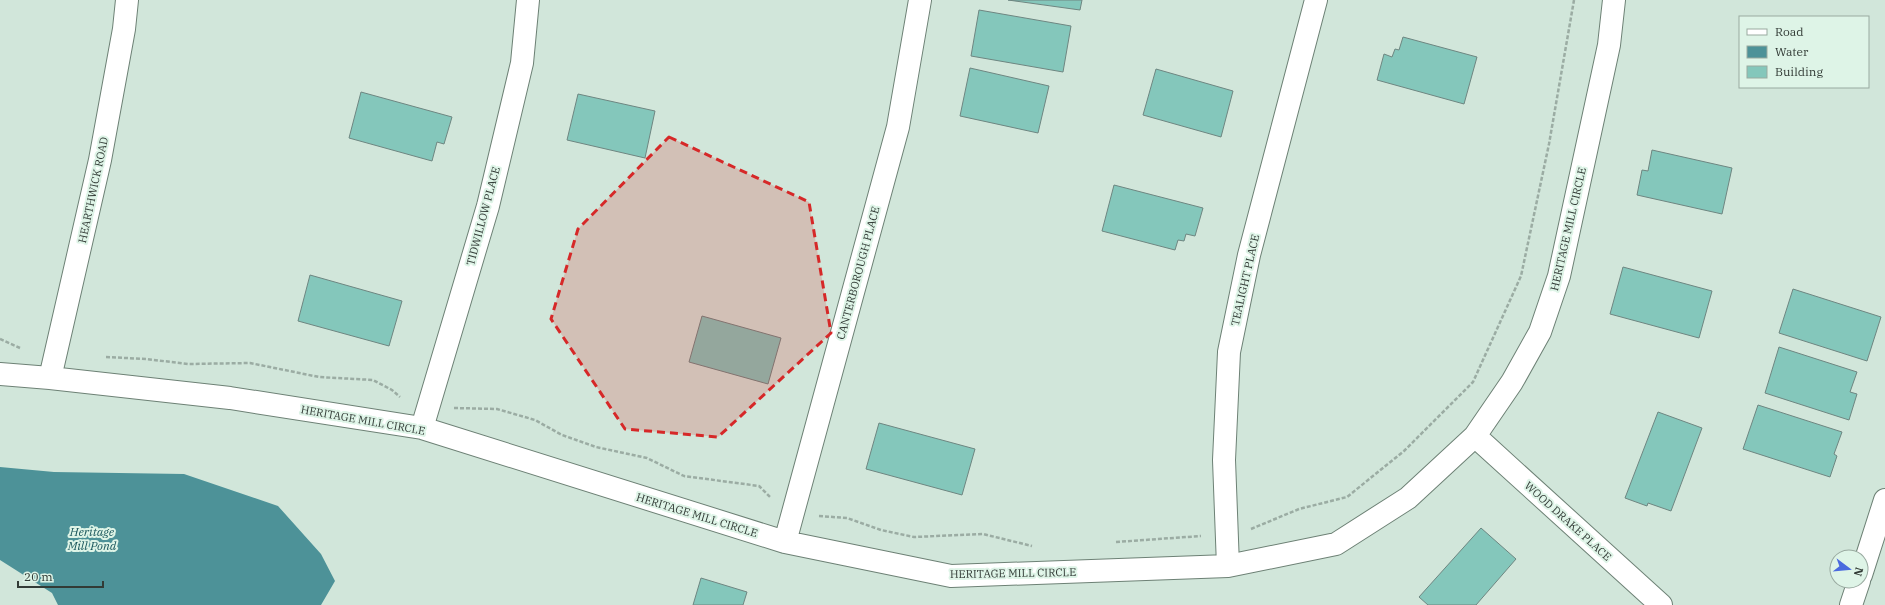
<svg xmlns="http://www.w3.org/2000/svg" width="1885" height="605" viewBox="0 0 1885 605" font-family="'IBM Plex Serif',serif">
	<rect width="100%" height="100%" fill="#d1e6da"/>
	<path fill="#4d9298" d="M0,467l54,5 130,2 94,32 43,48 14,27 -14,24h-263l-6,-12 -52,-33z"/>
	<path fill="#84c7bb" stroke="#6e8681" d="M1008,0h74l-2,10z
		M979,10l92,16 -8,46 -92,-16z
		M1403,37l74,20 -13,47 -87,-24 7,-26 8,3 3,-8 4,1z
		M970,68l79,18 -11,47 -78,-17z
		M1156,69l77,22 -12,46 -78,-22z
		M361,92l91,25 -8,27 -7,-2 -5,19 -83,-23z
		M578,94l77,17 -10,47 -78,-18z
		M1652,150l80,18 -10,46 -85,-19 5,-25 6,1z
		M1114,185l89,23 -8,28 -9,-2 -2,7 -6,-1 -3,10 -73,-19z
		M1623,267l89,24 -13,47 -89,-24z
		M310,275l92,26 -13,45 -91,-25z
		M1793,289l88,28 -14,44 -88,-28z
		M702,316l79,22 -13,46 -79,-22z
		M1779,347l78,25 -7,20 7,2 -8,26 -84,-27z
		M1758,405l84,27 -8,22 3,2 -7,21 -87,-28z
		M1658,412l44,16 -31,83 -23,-8 -1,3 -22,-8z
		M879,423l96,26 -13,46 -96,-26z
		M1481,528l35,31 -40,46h-48l-9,-8z
		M701,578l46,14 -4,13h-50z"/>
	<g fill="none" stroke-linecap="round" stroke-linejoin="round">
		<defs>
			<path id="minor" d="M0,374l50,4 180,20 192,30 363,114 166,34 277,-10 108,-22 72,-46 67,-62 37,-54 28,-50 19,-56 50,-231 5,-45
				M50,378l50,-218 24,-131 3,-29
				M422,428l66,-222 34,-143 6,-63
				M1475,436l186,169
				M785,542l113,-415 22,-127
				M1228,566l-4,-106 5,-108 20,-97 67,-255
				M1861,575l24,-75
				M1851,605l8,-24"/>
		</defs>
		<use href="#minor" stroke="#6d8175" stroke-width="24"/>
		<path stroke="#9baca3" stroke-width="2.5" stroke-dasharray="4 2" stroke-linecap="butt" d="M0,339l20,9
			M106,357l40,2 42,5 62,-1 69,14 54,3 19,10 8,7
			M454,408l43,1 38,11 27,15 34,12 51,11 37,18 75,10 12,12
			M819,516l28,2 34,12 33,7 69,-3 49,12
			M1251,529l48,-20 48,-12 57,-46 69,-69 48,-106 28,-132 25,-144
			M1116,542l85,-6"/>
		<use href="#minor" stroke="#fff" stroke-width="22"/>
	</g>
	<path fill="#d62828" fill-opacity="0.2" stroke="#d62828" stroke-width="3" stroke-dasharray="8 5" stroke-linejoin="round" d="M669,137l140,65 22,131 -113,104 -93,-8 -74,-110 27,-90z"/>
	<g text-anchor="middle" stroke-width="4" stroke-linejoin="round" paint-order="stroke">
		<g font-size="11" fill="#323b36" stroke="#def4e7">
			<text transform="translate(93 190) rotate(-78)" y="4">HEARTHWICK ROAD</text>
			<text transform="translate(483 216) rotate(-75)" y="4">TIDWILLOW PLACE</text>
			<text transform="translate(1568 229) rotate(-77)" y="4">HERITAGE MILL CIRCLE</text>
			<text transform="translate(858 273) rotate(-75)" y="4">CANTERBOROUGH PLACE</text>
			<text transform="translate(1245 280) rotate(-77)" y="4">TEALIGHT PLACE</text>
			<text transform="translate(363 420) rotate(10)" y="4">HERITAGE MILL CIRCLE</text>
			<text transform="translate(697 515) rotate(17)" y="4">HERITAGE MILL CIRCLE</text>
			<text transform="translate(1568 521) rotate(42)" y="4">WOOD DRAKE PLACE</text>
			<text transform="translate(1013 573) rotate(-1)" y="4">HERITAGE MILL CIRCLE</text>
		</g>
		<g font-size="12" font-style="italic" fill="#1c585d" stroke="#def4e7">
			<text x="92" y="536">Heritage<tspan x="92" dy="14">Mill Pond</tspan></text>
		</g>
	</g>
	<rect x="1739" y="16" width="130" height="72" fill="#def4e7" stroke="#99aaa0"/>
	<rect x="1747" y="29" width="20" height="6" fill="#ffffff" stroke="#99aaa0"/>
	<text x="1775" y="36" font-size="12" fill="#323b36">Road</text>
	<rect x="1747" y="46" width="20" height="12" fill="#4d9298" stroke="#99aaa0"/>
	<text x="1775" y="56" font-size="12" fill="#323b36">Water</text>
	<rect x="1747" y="66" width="20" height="12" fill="#84c7bb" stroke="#99aaa0"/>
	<text x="1775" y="76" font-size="12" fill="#323b36">Building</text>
	<g transform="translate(1849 569) rotate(106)"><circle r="19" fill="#def4e7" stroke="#99aaa0"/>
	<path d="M0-3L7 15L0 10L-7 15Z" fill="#4b6ade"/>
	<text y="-6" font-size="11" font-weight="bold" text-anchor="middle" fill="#323b36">N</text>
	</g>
	<path d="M18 581v6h85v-6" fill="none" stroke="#323b36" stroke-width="2"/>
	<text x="24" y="581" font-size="12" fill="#323b36" stroke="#def4e7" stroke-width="3" paint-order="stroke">20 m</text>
</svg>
